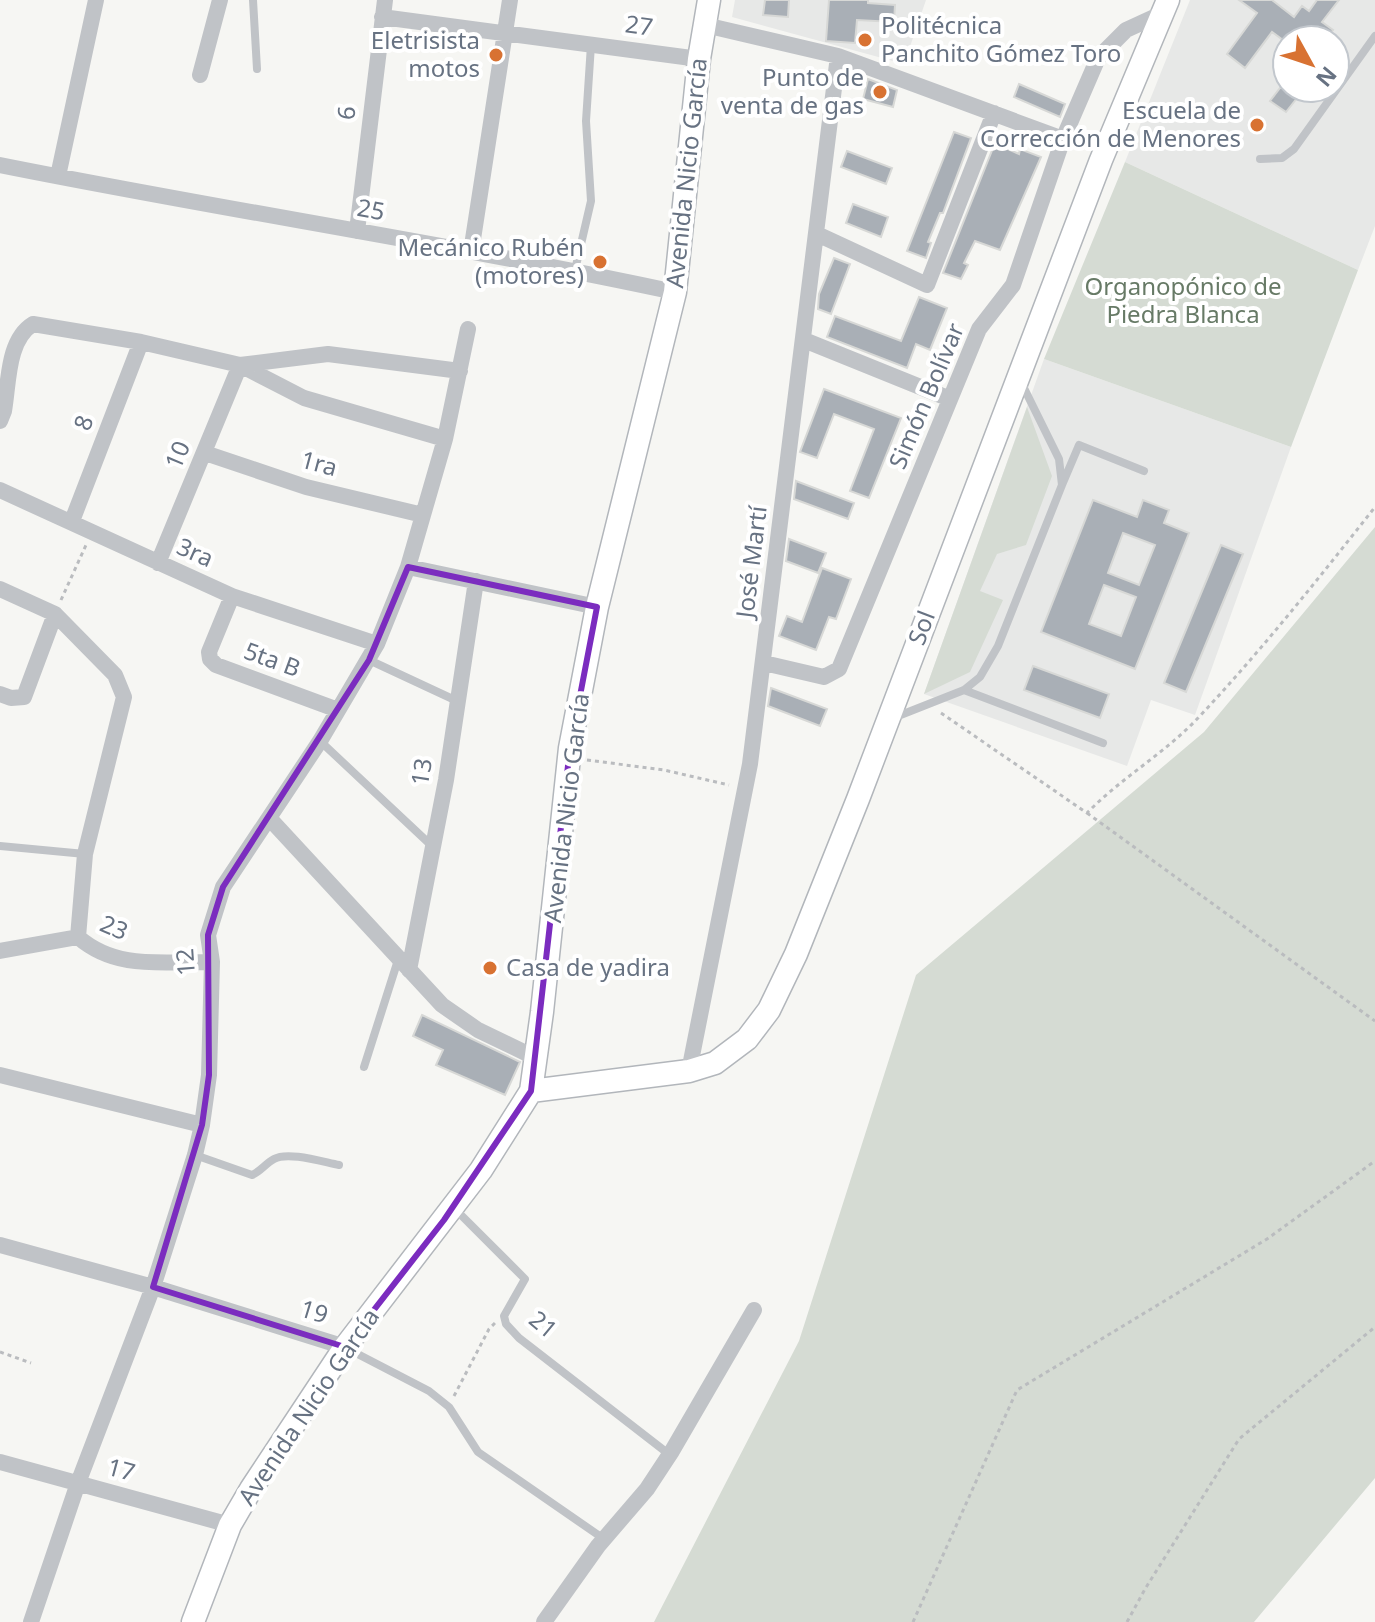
<svg xmlns="http://www.w3.org/2000/svg" width="1375" height="1622" viewBox="0 0 1375 1622" font-family="'Noto Sans',sans-serif">
	<rect width="100%" height="100%" fill="#f6f6f3"/>
	<path fill="#e7e8e7" fill-rule="evenodd" d="M735,0h191l-22,64 -172,-47z
		M1190,0h185v226l-17,44 -233,-108zM1287,40h48v48h-48z
		M1044,359l247,88 -96,268 -44,-15 -24,66 -203,-72z"/>
	<path fill="#d5dbd3" d="M1125,162l233,108 -67,177 -247,-88z
		M1027,407l25,69 -26,69 -29,9 -17,37 23,9 -33,72 -46,22z
		M1375,527v951l-121,144h-600l145,-281 117,-366 288,-243z"/>
	<path fill="#a9afb6" stroke="#d7d8d6" stroke-width="2" fill-rule="evenodd" d="M765,0h24l-1,17 -25,-2z
		M829,0h39v3l27,2 -1,17 -37,-2 -2,23 -29,-2z
		M1239,0h33l22,17 8,-11 7,5 8,-11h22l-17,22 11,8 -8,10h-42l-11,-8 -27,36 -18,-14 30,-41z
		M868,79l29,11 -4,17 -30,-8z
		M1019,84l46,20 -5,13 -46,-20z
		M1280,88h25l-19,24 -16,-11z
		M954,132l17,6 -28,75h-3l-12,29 3,1 -5,15 -19,-7z
		M995,143l24,11 1,-5 21,8 -41,93 -25,-9 -11,22 4,2 -7,14 -18,-6z
		M847,151l45,17 -6,16 -45,-17z
		M853,204l35,13 -7,20 -35,-14z
		M834,258l16,6 -19,50 -13,-5 1,-15z
		M919,297l28,11 -17,42 -14,-6 -9,24 -80,-31 8,-21 66,25z
		M824,389l77,29 -32,80 -19,-7 24,-62 -40,-15 -17,44 -17,-6z
		M796,481l58,22 -6,16 -54,-20z
		M1093,500l44,17 6,-17 26,10 -5,13 25,10 -54,136 -94,-37zM1123,533l32,12 -16,40 -31,-12zM1104,585l32,12 -15,39 -32,-12z
		M789,539l37,14 -8,20 -32,-12z
		M1221,545l22,9 -57,138 -22,-9z
		M822,568l29,11 -15,40 -7,-2 -13,33 -37,-14 8,-20 15,6z
		M1033,666l76,28 -9,24 -76,-28z
		M771,688l56,21 -7,17 -52,-20z
		M422,1015l98,47 -15,33 -69,-30 7,-15 -30,-14z"/>
	<g fill="none" stroke-linecap="round" stroke-linejoin="round">
		<defs>
			<path id="secondary" d="M531,1091l158,-20 26,-8 32,-24 22,-29 27,-56 62,-155 243,-639 67,-160
				M193,1622l37,-97 21,-36 94,-142 136,-177 50,-79 11,-79 28,-264 27,-141 78,-315 24,-233 10,-59"/>
		</defs>
		<use href="#secondary" stroke="#b2b6bb" stroke-width="25"/>
		<path stroke="#babcbf" stroke-width="3" stroke-dasharray="4 4" stroke-linecap="butt" d="M61,600l25,-55
			M941,713l146,100c34,-35 78,-60 111,-95 63,-67 121,-140 177,-211
			M587,760l77,10 65,15
			M1087,813l288,208
			M0,1352l31,11
			M454,1396l35,-67 6,-6
			M913,1622l104,-232 250,-151 108,-78
			M1127,1622l18,-33 94,-150 136,-112"/>
		<path stroke="#c0c3c7" stroke-width="8" d="M253,0l4,69
			M1260,159l22,-1 12,-9 81,-113
			M575,270l16,-69 -5,-80 5,-76
			M1062,485l17,-40 65,26
			M369,660l88,41
			M964,690l139,53
			M893,718l71,-28 16,-13 18,-31 64,-161 -3,-26 -38,-77
			M320,741l113,106
			M0,846l85,8
			M364,1067l34,-107
			M195,1155l57,20c9,-4 13,-11 22,-16 14,-8 49,3 65,6
			M454,1208l71,71 -21,37 2,8 13,14 151,117
			M348,1349l81,42 20,16 29,45 126,87"/>
		<path stroke="#c0c3c7" stroke-width="16" d="M382,17l317,42
			M705,25l133,31 225,83
			M200,75l20,-75
			M0,165c224,45 451,79 675,127
			M58,176l38,-176
			M357,231l28,-231
			M817,234l110,51 67,-172
			M471,252l39,-252
			M804,340l146,59
			M240,365l88,-11 132,17
			M0,421l4,-10c5,-28 3,-71 29,-87l108,18 99,23 64,33 141,41
			M205,453l101,34 117,28
			M0,490l232,106 145,48
			M72,521l69,-179
			M158,563l82,-198
			M408,567l189,40
			M0,589l55,25 60,61 9,22 -39,157 -7,83
			M232,596l-23,56 1,7 6,6 122,45
			M764,663l60,14 15,-8 140,-340 34,-44 50,-146 35,-81 28,-28 37,-17
			M0,694l11,4 13,-1 31,-83
			M270,819l172,186 36,25 58,28
			M78,937c39,34 86,24 134,25
			M0,951l78,-14
			M409,970l37,-190 30,-199
			M689,1071l61,-307 88,-708
			M0,1075l202,50
			M0,1245l153,42 192,60
			M0,1462l230,63
			M31,1622l47,-139 75,-196 42,-132 7,-30 7,-50 3,-113 -4,-27 15,-48 97,-146 57,-97 31,-77 37,-128 23,-110
			M544,1622l54,-76 49,-57 25,-38 82,-141"/>
		<use href="#secondary" stroke="#fff" stroke-width="22"/>
	</g>
	<path fill="none" stroke="#7b2cbf" stroke-width="6" stroke-linejoin="round" d="M408,567l189,40 -27,141 -39,343 -87,129 -99,127 -192,-60 49,-162 7,-50 -1,-140 15,-48 146,-227z"/>
	<g fill="#d87232" stroke="#fff" stroke-width="3">
		<circle cx="865" cy="40" r="8"/>
		<circle cx="496" cy="55" r="8"/>
		<circle cx="880" cy="92" r="8"/>
		<circle cx="1257" cy="125" r="8"/>
		<circle cx="600" cy="262" r="8"/>
		<circle cx="490" cy="968" r="8"/>
	</g>
	<g text-anchor="middle" stroke-width="8" stroke-linejoin="round" paint-order="stroke">
		<g font-size="24" fill="#677282" stroke="#fff">
			<text transform="translate(639 26) rotate(8)" y="8">27</text>
			<text transform="translate(347 113) rotate(-83)" y="8">6</text>
			<text transform="translate(687 173) rotate(-84)" y="8">Avenida Nicio García</text>
			<text transform="translate(371 210) rotate(10)" y="8">25</text>
			<text transform="translate(927 396) rotate(-67)" y="8">Simón Bolívar</text>
			<text transform="translate(84 423) rotate(-69)" y="8">8</text>
			<text transform="translate(178 455) rotate(-67)" y="8">10</text>
			<text transform="translate(319 464) rotate(15)" y="8">1ra</text>
			<text transform="translate(195 553) rotate(24)" y="8">3ra</text>
			<text transform="translate(752 562) rotate(-83)" y="8">José Martí</text>
			<text transform="translate(922 628) rotate(-69)" y="8">Sol</text>
			<text transform="translate(272 660) rotate(20)" y="8">5ta B</text>
			<text transform="translate(422 772) rotate(-81)" y="8">13</text>
			<text transform="translate(567 808) rotate(-83)" y="8">Avenida Nicio García</text>
			<text transform="translate(114 928) rotate(23)" y="8">23</text>
			<text transform="translate(186 962) rotate(-94)" y="8">12</text>
			<text transform="translate(314 1312) rotate(17)" y="8">19</text>
			<text transform="translate(543 1325) rotate(40)" y="8">21</text>
			<text transform="translate(309 1407) rotate(-56)" y="8">Avenida Nicio García</text>
			<text transform="translate(121 1470) rotate(15)" y="8">17</text>
		</g>
		<g font-size="24" fill="#677282" stroke="#fff" text-anchor="end">
			<text x="881" y="34" text-anchor="start">Politécnica<tspan x="881" dy="28">Panchito Gómez Toro</tspan></text>
			<text x="480" y="49">Eletrisista<tspan x="480" dy="28">motos</tspan></text>
			<text x="864" y="86">Punto de<tspan x="864" dy="28">venta de gas</tspan></text>
			<text x="1241" y="119">Escuela de<tspan x="1241" dy="28">Corrección de Menores</tspan></text>
			<text x="584" y="256">Mecánico Rubén<tspan x="584" dy="28">(motores)</tspan></text>
			<text x="506" y="976" text-anchor="start">Casa de yadira</text>
		</g>
		<g font-size="24" fill="#677a66" stroke="#fff">
			<text x="1183" y="295">Organopónico de<tspan x="1183" dy="28">Piedra Blanca</tspan></text>
		</g>
	</g>
	<g transform="translate(1311 64) rotate(130)"><circle r="38" fill="#ffffff" stroke="#c2c7cd" stroke-width="2"/>
	<path d="M0-6L14 30L0 20L-14 30Z" fill="#d87232"/>
	<text y="-12" font-size="22" font-weight="bold" text-anchor="middle" fill="#677282">N</text>
	</g>
</svg>
